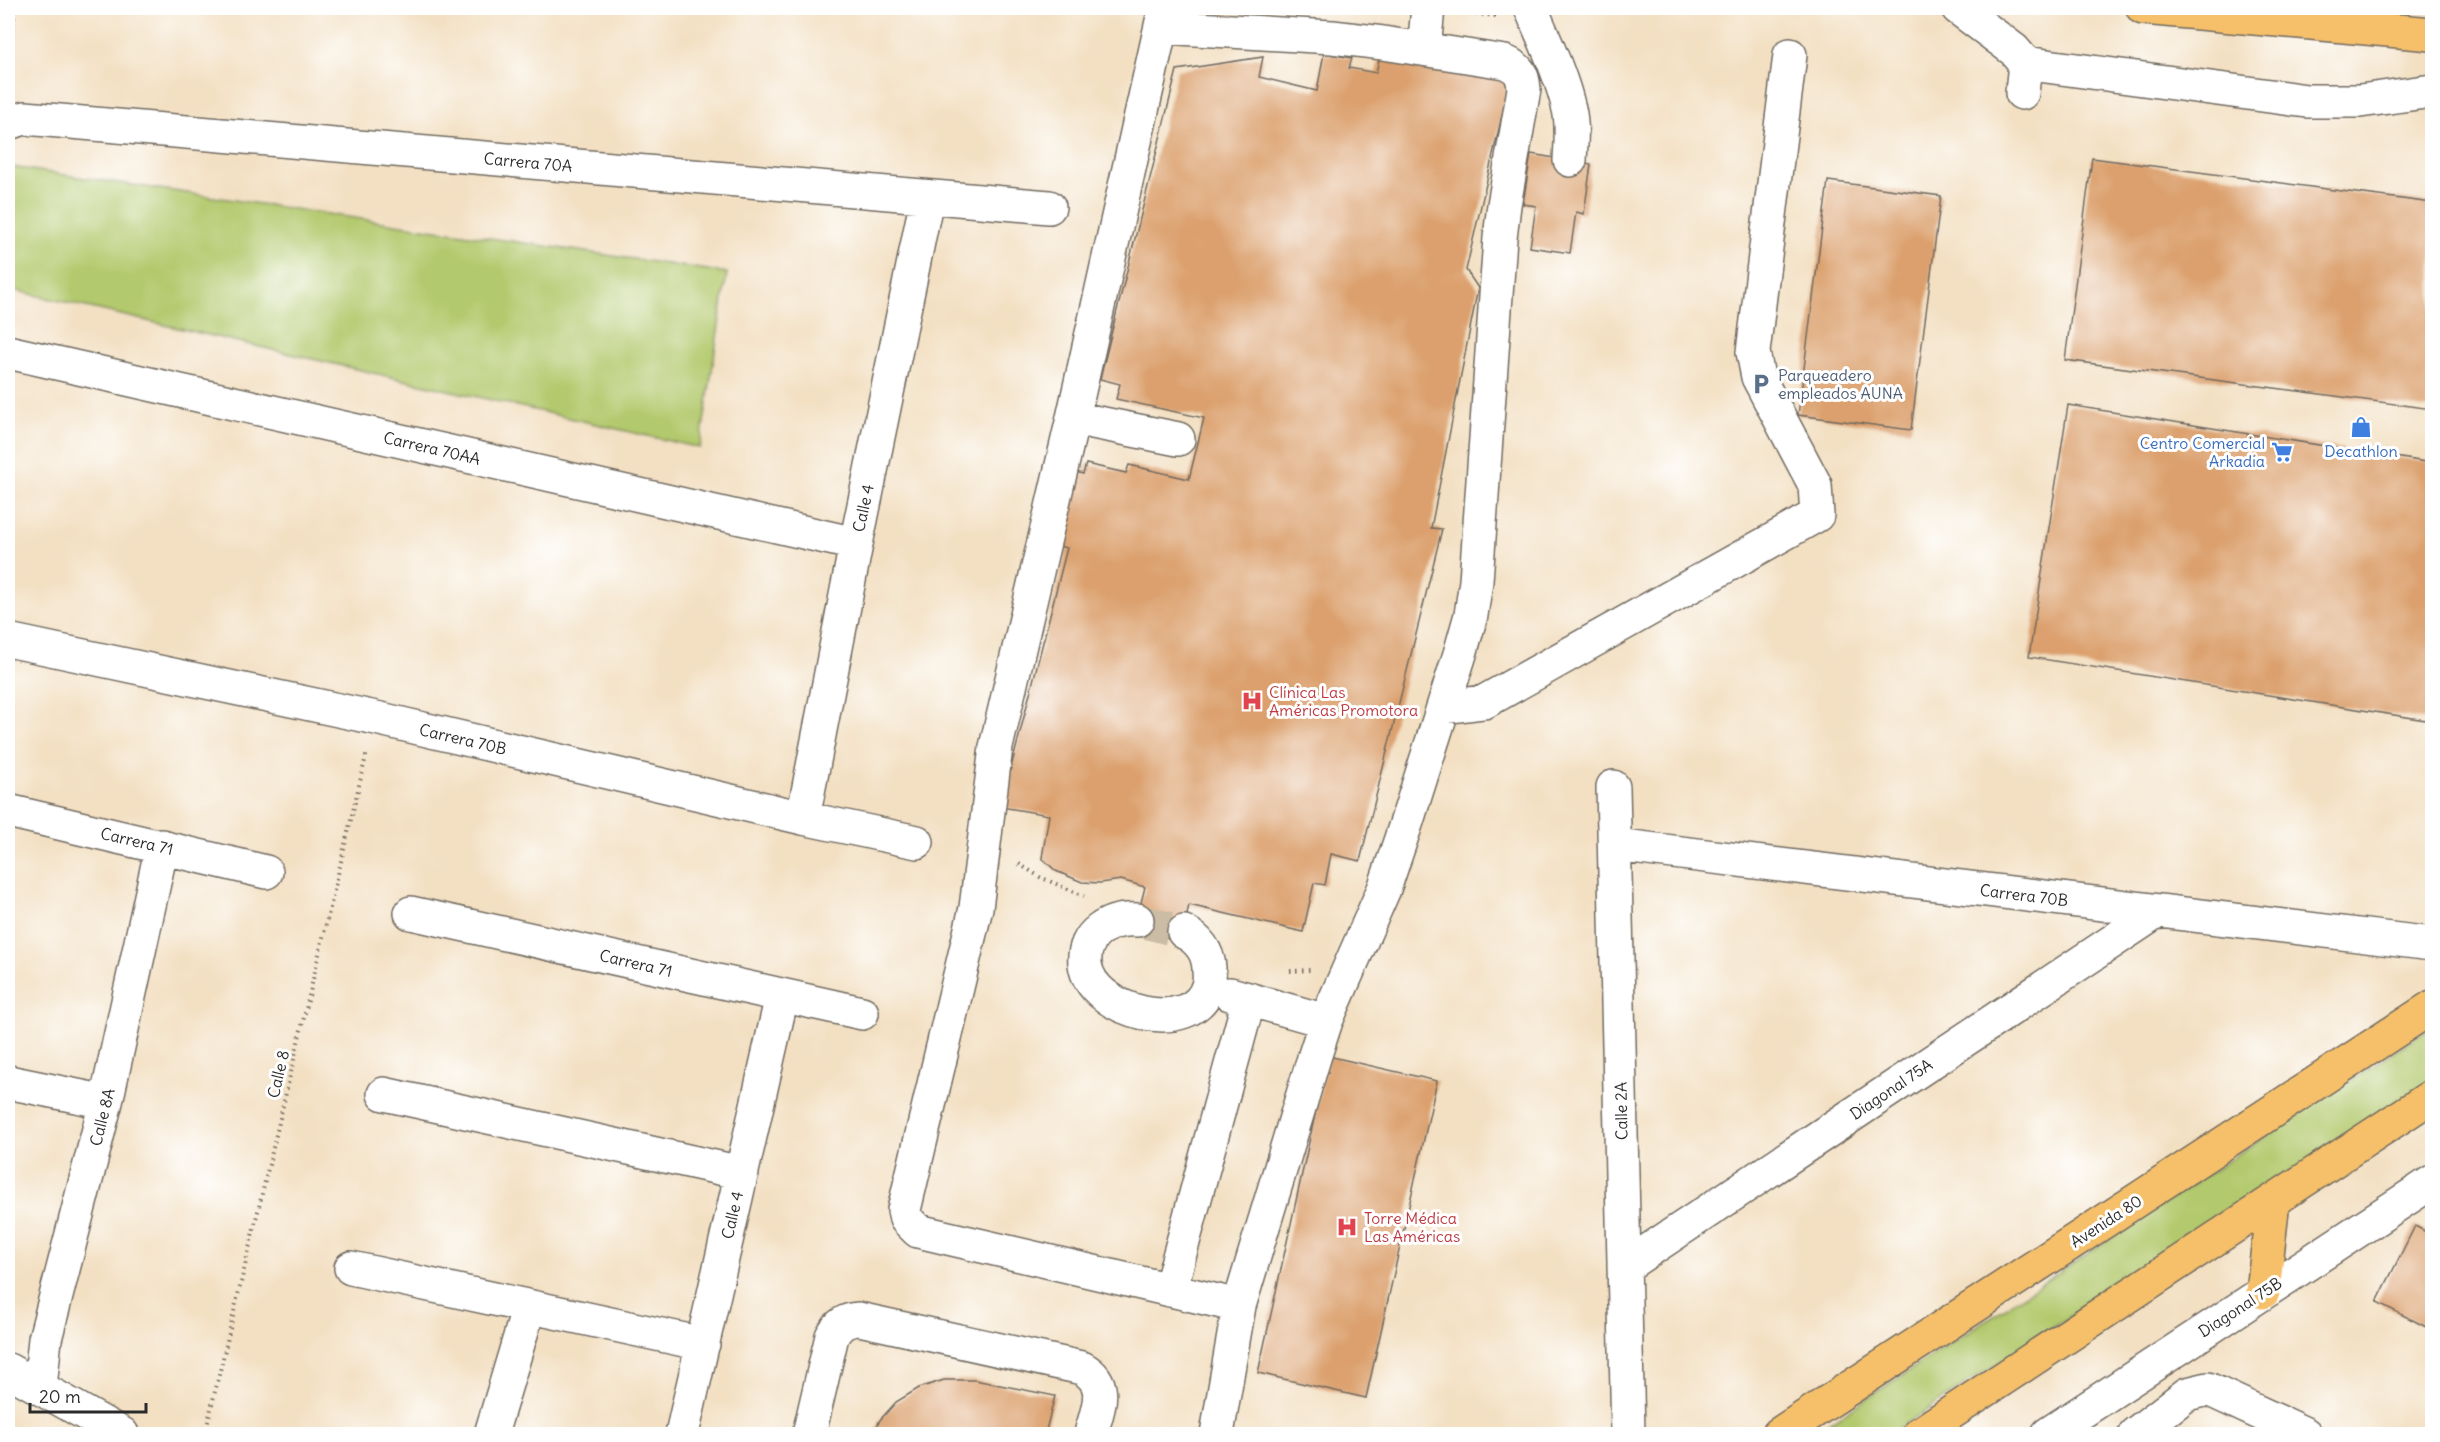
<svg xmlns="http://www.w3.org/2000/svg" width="2440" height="1442" viewBox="0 0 2440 1442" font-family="Delius,sans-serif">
	<rect width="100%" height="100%" fill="#fff"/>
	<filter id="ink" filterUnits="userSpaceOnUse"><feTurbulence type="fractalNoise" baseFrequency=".0167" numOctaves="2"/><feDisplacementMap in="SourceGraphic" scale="12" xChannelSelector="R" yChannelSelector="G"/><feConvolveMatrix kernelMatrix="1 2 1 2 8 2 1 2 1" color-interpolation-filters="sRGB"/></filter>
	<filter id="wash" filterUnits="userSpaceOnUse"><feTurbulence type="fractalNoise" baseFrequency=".008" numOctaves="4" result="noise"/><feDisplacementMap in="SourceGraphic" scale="24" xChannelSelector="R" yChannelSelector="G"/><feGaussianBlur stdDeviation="1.35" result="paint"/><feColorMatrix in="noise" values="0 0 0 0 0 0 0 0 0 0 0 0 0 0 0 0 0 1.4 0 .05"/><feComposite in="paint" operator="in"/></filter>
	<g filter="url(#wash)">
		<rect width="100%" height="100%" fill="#f3e0c3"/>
		<path fill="#b3c96d" stroke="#6f7a4c" stroke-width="1.5" d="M11,167l716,106 -27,175 -692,-159v-94z
			M2432,1027v53l-542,354h-77z"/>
		<g id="blocks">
			<path fill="#dba06d" d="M1381,51l130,26 -45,193 12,18 -47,240 11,1 -82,332 -29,-7 -6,31 -11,-2 -11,49 -114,-27 -8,37 -47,-12 11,-43 -24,-7 -21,3 -18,-1 -26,-11 -14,-13 7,-43 -48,-8 66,-259 -8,-2 17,-74 7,2 3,-10 40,9 3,-8 60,14 15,-61 -88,-19 4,-15 -20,-5 77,-309 86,-13 -4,20 58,14 7,-38 28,5 -3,10 27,5z
				M1531,154l60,10 -7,50 -8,-2 -6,41 -40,-6 6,-41 -13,-2z
				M2092,158l340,45v206l-367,-49z
				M1828,181l113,15 -30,234 -113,-15z
				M2068,405l364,58v258l-403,-64z
				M1328,1056l109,25 -71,317 -108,-25z
				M2415,1226l17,9v95l-55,-28z
				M944,1380h31l80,16 -10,38h-172l7,-14 16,-18 23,-14z"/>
		</g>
	</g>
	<g filter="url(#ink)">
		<use href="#blocks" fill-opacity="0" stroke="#716a60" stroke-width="1.5"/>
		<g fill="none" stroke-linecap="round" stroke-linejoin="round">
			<path stroke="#cbbca5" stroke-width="33" stroke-dasharray="33 16" stroke-linecap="butt" d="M1137,920l47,12"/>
			<defs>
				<path id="minor" d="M1165,8l-92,410 -77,329 -20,161 -72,302 2,9 12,12 321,75
					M1531,8c13,32 30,66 38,101 4,17 2,34 1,51
					M1958,8l56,42 11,13 282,38h53l72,-10
					M1162,27l170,10 51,6 122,19c14,6 18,12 19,27l-20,116 -4,33 -24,343 -5,34 -11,39 -53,167 -23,68 -58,132 -12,37 -75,248 -22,128
					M1424,49l4,-41
					M2022,93l3,-30
					M8,123l17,-5 1024,89
					M8,352l848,192
					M1073,418l105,21
					M8,640l368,78 427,100 114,24
					M1444,707l40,-5 333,-187 -2,-30 -57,-108 -5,-25 37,-297
					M1613,787l15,647
					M8,811l258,61
					M803,818l53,-274 71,-346
					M1615,845l817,99
					M411,913l451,100
					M1137,920c-27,-2 -55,13 -52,44 6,49 109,74 123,22 2,-5 1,-13 1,-18 -1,-17 -11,-29 -25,-36
					M1230,994l96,27
					M8,1082l98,20
					M384,1094l358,79
					M1624,1267l534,-356
					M351,1268l352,76
					M1170,1290l79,-291
					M8,1370l114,64
					M40,1387l5,-48 61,-237 56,-256
					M491,1434l38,-127
					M682,1434l100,-438
					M809,1434l23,-98c7,-12 13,-16 27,-17l223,49c29,16 15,41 9,66
					M2048,1434l384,-252
					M2135,1434l52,-40 21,-5 97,45"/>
				<path id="major" d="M2143,8l289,26
					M2263,1292l10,-91
					M1779,1434l653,-427
					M1919,1434l513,-338"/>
			</defs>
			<use href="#minor" stroke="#716a60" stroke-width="36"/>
			<use href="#major" stroke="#716a60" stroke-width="36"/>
			<path stroke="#716a60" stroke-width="4" stroke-dasharray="1.5 4.5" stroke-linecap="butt" d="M1464,13l32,3
				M8,84l7,-76
				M1019,864l21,13 44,19
				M1290,971l20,-1
				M205,1434l162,-682"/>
			<use href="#minor" stroke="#fff" stroke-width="33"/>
			<use href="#major" stroke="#f6c06b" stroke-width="33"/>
		</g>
	</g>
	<defs>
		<symbol id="parking-bare" viewBox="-9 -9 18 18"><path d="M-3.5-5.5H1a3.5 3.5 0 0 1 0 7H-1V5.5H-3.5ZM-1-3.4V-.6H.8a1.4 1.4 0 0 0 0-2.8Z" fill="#5c6f8a" stroke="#fff" stroke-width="2.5" paint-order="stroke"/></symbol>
		<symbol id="shop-bare" viewBox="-9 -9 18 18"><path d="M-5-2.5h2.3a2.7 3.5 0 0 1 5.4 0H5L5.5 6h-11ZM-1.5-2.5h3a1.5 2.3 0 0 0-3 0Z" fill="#3f7fe0" stroke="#fff" stroke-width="2.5" paint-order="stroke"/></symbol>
		<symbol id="supermarket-bare" viewBox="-9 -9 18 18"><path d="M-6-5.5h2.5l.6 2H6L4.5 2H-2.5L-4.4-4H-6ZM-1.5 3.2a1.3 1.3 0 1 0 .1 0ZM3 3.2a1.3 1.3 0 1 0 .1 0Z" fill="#3f7fe0" stroke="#fff" stroke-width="2.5" paint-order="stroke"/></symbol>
		<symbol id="hospital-bare" viewBox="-9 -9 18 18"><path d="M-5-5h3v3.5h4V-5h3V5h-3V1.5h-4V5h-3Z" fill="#e0444e" stroke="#fff" stroke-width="2.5" paint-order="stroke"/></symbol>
	</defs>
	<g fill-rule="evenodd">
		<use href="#parking-bare" x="1746" y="369" width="30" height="30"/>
		<use href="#shop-bare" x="2346" y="412" width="30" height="30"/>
		<use href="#supermarket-bare" x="2267" y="437" width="30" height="30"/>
		<use href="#hospital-bare" x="1237" y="686" width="30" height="30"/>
		<use href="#hospital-bare" x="1332" y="1212" width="30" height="30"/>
	</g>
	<g text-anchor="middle" stroke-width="6" stroke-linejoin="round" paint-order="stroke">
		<g font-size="16" fill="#2b2b2b" stroke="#fff">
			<text transform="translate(528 162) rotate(5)" y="6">Carrera 70A</text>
			<text transform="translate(432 448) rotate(13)" y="6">Carrera 70AA</text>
			<text transform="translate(863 508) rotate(-78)" y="6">Calle 4</text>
			<text transform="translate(463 739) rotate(13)" y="6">Carrera 70B</text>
			<text transform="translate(137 841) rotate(13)" y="6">Carrera 71</text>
			<text transform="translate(2024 895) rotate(7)" y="6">Carrera 70B</text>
			<text transform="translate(636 963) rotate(13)" y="6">Carrera 71</text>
			<text transform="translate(278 1074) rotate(-77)" y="6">Calle 8</text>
			<text transform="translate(1891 1089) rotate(-34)" y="6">Diagonal 75A</text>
			<text transform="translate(1621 1111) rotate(-91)" y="6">Calle 2A</text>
			<text transform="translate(102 1117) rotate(-76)" y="6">Calle 8A</text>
			<text transform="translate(732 1215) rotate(-77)" y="6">Calle 4</text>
			<text transform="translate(2106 1221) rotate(-33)" y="6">Avenida 80</text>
			<text transform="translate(2240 1307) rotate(-33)" y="6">Diagonal 75B</text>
		</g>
		<g font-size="16" fill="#4e5e75" stroke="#fff" text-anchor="start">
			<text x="1778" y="381">Parqueadero<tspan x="1778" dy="18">empleados AUNA</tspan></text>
		</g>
		<g font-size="16" fill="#366cbe" stroke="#fff" text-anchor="end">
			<text x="2265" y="449">Centro Comercial<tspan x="2265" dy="18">Arkadia</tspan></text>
			<text x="2361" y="457" text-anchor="middle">Decathlon</text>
		</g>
		<g font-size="16" fill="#be3a42" stroke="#fff" text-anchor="start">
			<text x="1269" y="698">Clínica Las<tspan x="1269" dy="18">Américas Promotora</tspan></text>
			<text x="1364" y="1224">Torre Médica<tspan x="1364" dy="18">Las Américas</tspan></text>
		</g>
	</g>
	<rect width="2440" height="1442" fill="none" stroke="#fff" stroke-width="30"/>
	<path d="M30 1403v9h116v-9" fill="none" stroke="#2b2b2b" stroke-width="3"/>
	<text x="39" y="1403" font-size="18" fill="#2b2b2b" stroke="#ffffff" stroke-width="4.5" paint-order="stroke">20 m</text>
</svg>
